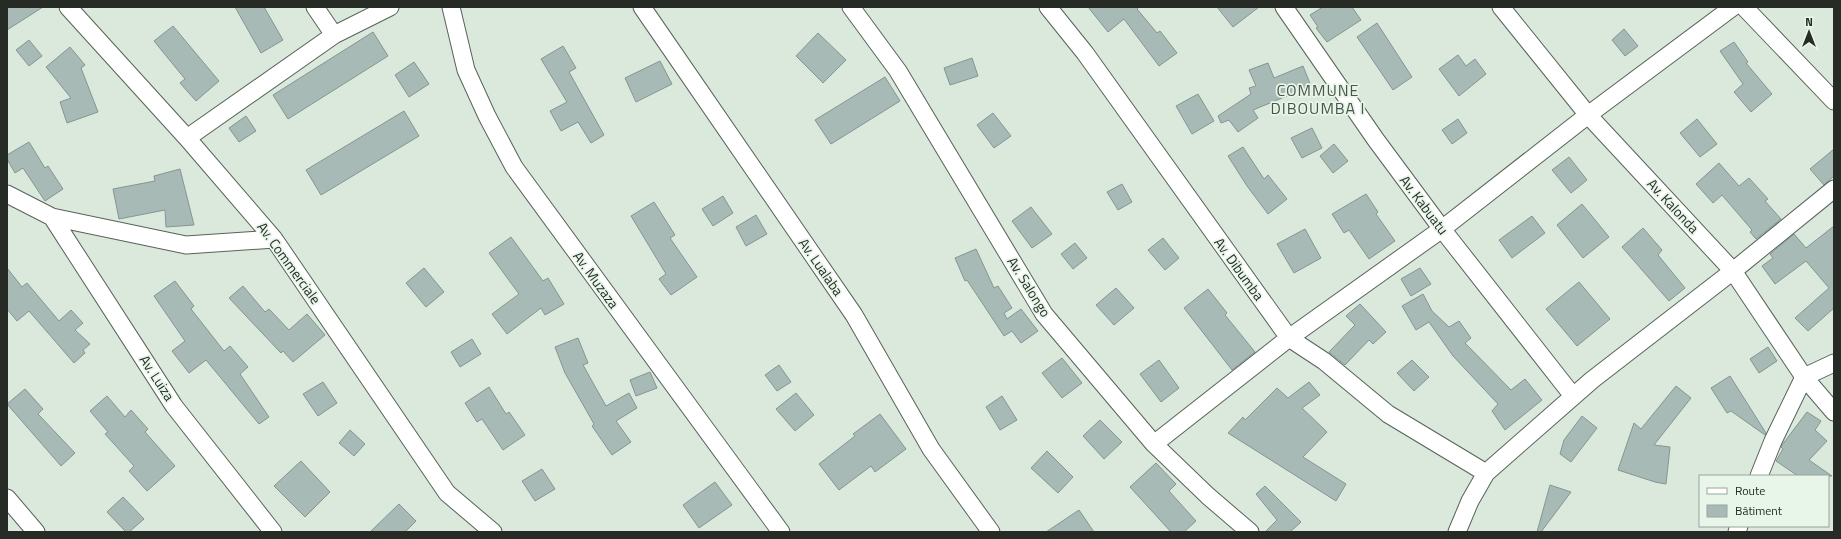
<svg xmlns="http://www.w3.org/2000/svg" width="1841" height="539" viewBox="0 0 1841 539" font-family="'Titillium Web',sans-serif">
	<rect width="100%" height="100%" fill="#dbe8dc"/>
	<path fill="#a7bab6" stroke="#849693" d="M7,7h36l-36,23z
		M235,7h29l19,33 -22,13z
		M1088,7h51l-2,2 20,24 3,-2 17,22 -18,13 -35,-47 -16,13z
		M1217,7h42l-26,20z
		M1323,7h29l9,13 -34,22 -11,-14 2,-1 -8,-12z
		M1377,23l35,54 -19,13 -36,-53z
		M173,26l46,55 -23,20 -16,-18 5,-4 -31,-38z
		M1624,29l14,17 -13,10 -13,-16z
		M373,32l15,24 -100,63 -15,-24z
		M818,33l28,27 -23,23 -27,-27z
		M29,40l13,16 -13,10 -13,-16z
		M1734,42l14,20 -2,1 26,31 -21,18 -17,-20 9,-8 -23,-33z
		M563,46l13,22 -7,4 35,63 -13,8 -13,-21 -17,9 -11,-20 17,-9 -26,-43z
		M70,47l15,18 -4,3 17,44 -31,11 -7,-21 11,-4 -25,-31z
		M1458,55l8,11 9,-7 11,15 -27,22 -20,-27z
		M972,58l6,18 -28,9 -6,-17z
		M660,61l12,23 -36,18 -11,-24z
		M414,62l15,22 -20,13 -14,-22z
		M1268,63l6,15 29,-12 8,20 -58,24 5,8 -20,14 -9,-12 -8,3 -3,-7 33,-22 -2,-6 7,-2 -7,-16z
		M885,77l15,24 -69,43 -16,-24z
		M1198,94l16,27 -22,13 -16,-28z
		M404,111l15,25 -98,59 -15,-25z
		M993,113l18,23 -17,12 -17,-23z
		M246,116l10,15 -17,11 -10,-14z
		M1458,119l9,14 -15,11 -10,-14z
		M1697,119l20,25 -17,13 -20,-24z
		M1312,128l10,20 -20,10 -11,-20z
		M29,142l16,26 3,-2 15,23 -18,12 -22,-33 -8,5 -8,-14v-4z
		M1334,144l14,17 -15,12 -13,-17z
		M1243,147l21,32 4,-4 19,24 -19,15 -21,-28 -19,-30z
		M1834,149v27l-10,9 -14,-16z
		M1569,157l18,23 -16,13 -19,-23z
		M1719,163l20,23 10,-8 19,21 -3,2 16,18 -25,20 -6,-7 2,-2 -30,-35 -9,8 -17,-19z
		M180,169l14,56 -28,2 -1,-17 -46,9 -6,-30 42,-8 -1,-5z
		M1122,184l10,18 -14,8 -11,-18z
		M1366,194l12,18 -2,2 19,27 -26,18 -20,-29 -5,3 -12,-19z
		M723,196l10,17 -20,13 -11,-17z
		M654,202l21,33 -5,3 27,39 -26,18 -12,-16 7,-5 -35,-58z
		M1582,204l27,33 -26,21 -26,-33z
		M1031,207l21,27 -20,14 -20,-27z
		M756,215l11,19 -21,12 -10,-19z
		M1532,216l13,17 -33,25 -13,-18z
		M1834,226v82l-26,23 -13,-13 34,-30 -23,-27 -31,23 -13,-18 11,-8 -3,-4 24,-20 12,14z
		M1643,228l19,22 -4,5 27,33 -16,13 -47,-54z
		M1305,229l16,29 -27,15 -17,-29z
		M511,237l32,44 5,-3 16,26 -19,11 -4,-7 -34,26 -15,-20 27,-20 -30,-41z
		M1163,238l16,20 -14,12 -17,-20z
		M1075,243l12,15 -14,11 -12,-15z
		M976,249l18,39 4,-2 14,22 -8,5 3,6 14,-10 17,22 -17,12 -9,-12 -8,5 -37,-56 -2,1 -10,-23z
		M7,268l15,19 5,-4 32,38 12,-11 12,13 -8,7 15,14 -7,6 2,3 -11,10 -45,-52 -12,10 -10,-12z
		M424,268l20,24 -18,15 -20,-24z
		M1420,268l11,16 -20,12 -10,-17z
		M175,281l19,25 -3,3 33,42 6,-5 18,21 -8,7 29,43 -10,7 -53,-64 -17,13 -17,-22 13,-10 -31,-45z
		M1579,282l31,37 -33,27 -31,-37z
		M243,286l22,26 4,-3 20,21 18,-16 18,21 -32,27 -10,-11 -2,2 -52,-55z
		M1116,288l18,20 -20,17 -18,-20z
		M1208,289l19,24 -2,2 30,37 -23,18 -48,-62z
		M1423,294l9,17 17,16 10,-6 12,17 -6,5 46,47 14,-11 17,21 -37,30 -13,-19 6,-7 -45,-48 -24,-34 -13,8 -14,-24z
		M1360,304l26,28 -13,12 -4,-4 -24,25 -16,-13 26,-27 -9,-9z
		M578,338l10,25 -5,2 23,41 23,-13 8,15 -21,13 15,21 -19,13 -20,-29 2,-2 -29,-51 -10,-26z
		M472,339l9,15 -21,13 -9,-15z
		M1768,347l9,14 -18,12 -9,-14z
		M1062,358l20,25 -20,15 -20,-25z
		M1159,360l20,28 -18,14 -21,-28z
		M1412,360l17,17 -15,14 -17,-18z
		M779,365l12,17 -14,9 -12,-16z
		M650,372l7,16 -21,8 -6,-16z
		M1730,376l36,57 -1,2 -34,-24 -4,2 -16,-25z
		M323,382l14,21 -19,13 -15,-22z
		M1309,382l11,13 -18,13 25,24 -24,25 43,27 -10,17 -108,-68 15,-16 2,3 32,-32 11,10z
		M1676,386l15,12 -37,47 16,2 -4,37 -11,-2 -37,-12 16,-47 7,6z
		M489,387l17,27 3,-2 16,23 -22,15 -21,-31 -5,3 -12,-19z
		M25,389l18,20 -5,5 37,39 -14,13 -54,-62z
		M796,393l18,22 -19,16 -19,-22z
		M107,396l18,21 6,-7 17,19 -3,3 30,34 -28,25 -18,-20 5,-5 -29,-32 3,-2 -18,-21z
		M1002,396l15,24 -17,10 -14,-23z
		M1807,412l14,9 -6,9 12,11 -18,19 23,16h-34l-22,-15 7,-12 -2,-2 1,-2z
		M880,414l26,35 -31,23 -4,-6 -32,24 -20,-26 36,-28 -2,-2z
		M1582,416l15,12 -26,34 -11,-8 4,-14z
		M1100,420l22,22 -18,17 -21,-23z
		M350,430l15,14 -11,12 -15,-13z
		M1047,451l26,26 -15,16 -27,-25z
		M301,461l29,31 -25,25 -31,-31z
		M1156,463l20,21 -7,7 27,30 -12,11h-13l-41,-45z
		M542,469l13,20 -20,12 -13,-20z
		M715,482l17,23 -33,23 -16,-23z
		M1550,485l21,7 -30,40h-4z
		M1265,486l36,36 -11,10h-25l12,-12 -21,-26z
		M123,497l21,22 -15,13h-3l-19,-20z
		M399,504l17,17 -11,11h-35z
		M1079,510l15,22h-48z"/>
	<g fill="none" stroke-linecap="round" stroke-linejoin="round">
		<defs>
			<path id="street" d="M68,7l119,131 87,101 173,254 46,39
				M315,7l19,28
				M451,7l15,63 21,46 27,51 267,365
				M642,7l212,308 77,134 60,83
				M851,7l47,64 146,243 110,130 54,52 42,36
				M1048,7l37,46 204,285 35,23 64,53 98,59
				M1284,7l92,133 66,89 131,167
				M1501,7l87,108 145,156 71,106 30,35
				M1744,7l90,94
				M187,138l147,-103 56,-28
				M7,194l45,23 134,28 88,-6
				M52,217l122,189 99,126
				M1154,444l135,-106 153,-109 146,-114 145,-108
				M1759,476l14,-35 31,-64 30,-14
				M7,498l29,34
				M1457,532l13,-31 16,-28 106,-93 141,-109 101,-82
				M1737,532l2,-6"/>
		</defs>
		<use href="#street" stroke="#586359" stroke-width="19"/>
		<use href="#street" stroke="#fff" stroke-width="17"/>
	</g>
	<g text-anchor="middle" stroke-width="3.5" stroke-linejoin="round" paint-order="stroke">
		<g font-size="14" fill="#262b26" stroke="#e8f5e9">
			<text transform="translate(1424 205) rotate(53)" y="5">Av. Kabuatu</text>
			<text transform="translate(1673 206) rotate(47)" y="5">Av. Kalonda</text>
			<text transform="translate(289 263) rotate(54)" y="5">Av. Commerciale</text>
			<text transform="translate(821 267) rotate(55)" y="5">Av. Lualaba</text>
			<text transform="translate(1239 269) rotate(54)" y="5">Av. Dibumba</text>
			<text transform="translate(596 280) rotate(54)" y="5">Av. Muzaza</text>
			<text transform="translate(1029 287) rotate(58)" y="5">Av. Salongo</text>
			<text transform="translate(157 378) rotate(57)" y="5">Av. Luiza</text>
		</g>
		<g font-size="16" letter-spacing="1" fill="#49554a" stroke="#e8f5e9">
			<text x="1318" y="96">COMMUNE<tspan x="1318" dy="18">DIBOUMBA I</tspan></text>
		</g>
	</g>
	<rect width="1841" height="539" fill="none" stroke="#262b26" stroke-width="16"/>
	<rect x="1699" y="475" width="130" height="52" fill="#e8f5e9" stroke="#9aa49b"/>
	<rect x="1707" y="488" width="20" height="6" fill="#ffffff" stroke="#9aa49b"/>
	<text x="1735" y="495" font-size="12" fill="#262b26">Route</text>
	<rect x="1707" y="505" width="20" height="12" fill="#a7bab6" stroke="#9aa49b"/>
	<text x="1735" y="515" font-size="12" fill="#262b26">Bâtiment</text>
	<g transform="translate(1809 32)" stroke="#e8f5e9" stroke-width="3" paint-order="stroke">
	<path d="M0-3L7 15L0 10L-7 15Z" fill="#262b26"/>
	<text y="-6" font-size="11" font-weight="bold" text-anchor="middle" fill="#262b26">N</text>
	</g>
</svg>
